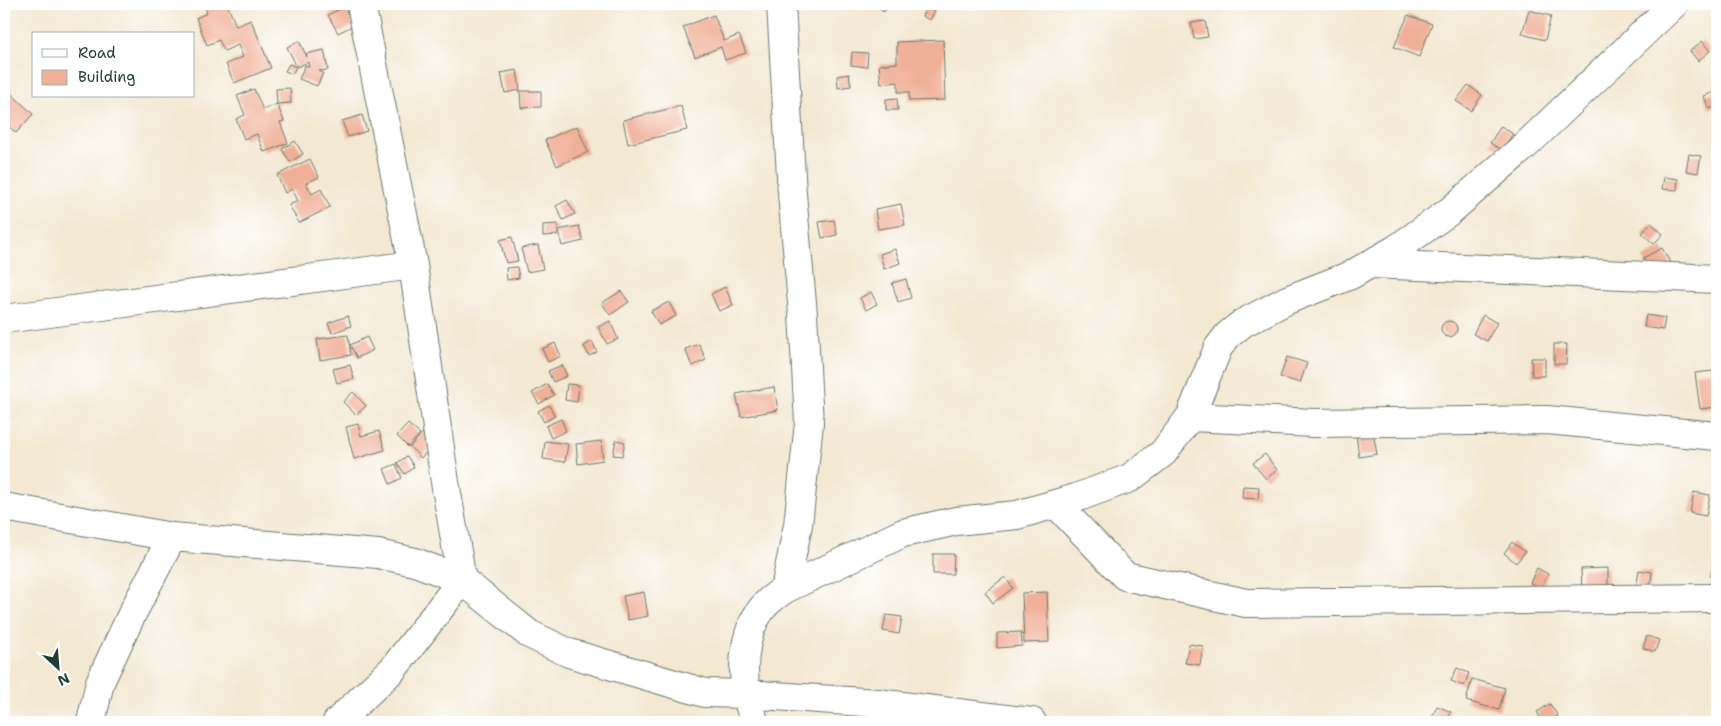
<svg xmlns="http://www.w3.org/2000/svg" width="1721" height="726" viewBox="0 0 1721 726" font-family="'Shantell Sans',sans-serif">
	<rect width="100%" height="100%" fill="#fff"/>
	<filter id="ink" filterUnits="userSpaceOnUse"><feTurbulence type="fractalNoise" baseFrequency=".02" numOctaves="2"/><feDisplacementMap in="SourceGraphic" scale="10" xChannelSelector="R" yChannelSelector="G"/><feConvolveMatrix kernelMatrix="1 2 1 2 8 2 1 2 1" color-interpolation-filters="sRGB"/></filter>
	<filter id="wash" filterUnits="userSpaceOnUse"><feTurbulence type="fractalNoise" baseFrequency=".0096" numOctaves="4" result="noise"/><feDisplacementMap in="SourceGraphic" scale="20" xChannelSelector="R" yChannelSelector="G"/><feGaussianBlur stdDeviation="1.12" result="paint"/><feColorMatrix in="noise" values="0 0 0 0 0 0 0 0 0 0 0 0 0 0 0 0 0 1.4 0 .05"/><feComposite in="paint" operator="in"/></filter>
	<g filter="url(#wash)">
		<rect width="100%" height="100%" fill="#f3e8d2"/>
		<g id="blocks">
			<path fill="#f0af97" d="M204,4h23l9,22 15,-6 20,48 -37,15 -8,-19 17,-7 -5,-12 -14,6 -5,-11 -12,5 -11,-27 11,-5z
				M880,4h5l3,4 -5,4 -4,-7z
				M927,6l8,5 -5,9 -8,-4z
				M344,7l10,18 -16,8 -10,-18z
				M1529,10l22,6 -6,24 -23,-6z
				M714,15l10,26 15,-6 7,18 -21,7 -4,-13 -26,10 -12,-30z
				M1408,15l24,9 -13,33 -25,-10z
				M1205,21l3,16 -14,2 -3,-16z
				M943,40l2,60 -36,1v-9h-11v-10l-17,2 -2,-19 18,-2v-21z
				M299,41l8,16 -1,-3 18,-4 4,20 -9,1 4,2 -6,13 -18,-7 6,-14 4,2 -1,-5 -11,5 -10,-20z
				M1702,41l8,10 -12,10 -8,-10z
				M852,52l16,1 -1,14 -16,-2z
				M289,64l7,3 -4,7 -7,-3z
				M517,70l3,20 -15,3 -4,-20z
				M849,74l2,12 -13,2 -1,-12z
				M1468,85l14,10 -11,16 -15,-10z
				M4,87l29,27 -17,19 -12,-11z
				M290,88l1,15 -14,1 -1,-15z
				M254,89l9,21 14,-6 7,17 -4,1 8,21 -24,9 -7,-18 -13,5 -8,-20 9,-4 -8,-19z
				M520,91h21v16l-20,1z
				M1717,91v15l-8,3 -5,-13z
				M897,98l1,12h-12v-11z
				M681,106l6,24 -59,14 -5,-24z
				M362,115l5,16 -19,6 -6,-16z
				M577,126l11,26 -31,14 -12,-26z
				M1501,126l12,8 -11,16 -12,-7z
				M295,141l8,13 -13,8 -8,-13z
				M1689,154l12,2 -3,17 -12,-2z
				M310,159l9,18 -13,6 6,11 9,-5 9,18 -31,16 -10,-18 9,-4 -6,-12 -7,4 -8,-18z
				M1664,177l14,2 -1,11 -15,-1z
				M567,200l8,14 -12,6 -7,-14z
				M901,204l4,21 -27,4 -3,-20z
				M834,220l3,15 -15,3 -3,-16z
				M1651,223l12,11 -9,10 -12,-11z
				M558,224v11l-15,1v-11z
				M579,226l4,15 -21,5 -4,-16z
				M512,237l6,24 -12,2 -6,-23z
				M538,245l5,24 -16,3 -6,-24z
				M1662,248l10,18 -20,10 -9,-18z
				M895,249l5,14 -16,6 -4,-15z
				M517,267l2,11 -12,2 -1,-12z
				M906,279l5,19 -13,4 -6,-19z
				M725,287l8,18 -14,6 -8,-17z
				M621,291l8,11 -19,13 -8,-12z
				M871,292l6,12 -11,6 -6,-12z
				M669,302l7,14 -17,9 -8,-14z
				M1483,315l14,8 -10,18 -14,-7z
				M1646,315l19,3 -2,12 -19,-3z
				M348,316l3,10 -19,7 -4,-10z
				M610,321l8,18 -11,5 -9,-17z
				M1441 329a8 8 0 1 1 16 0a8 8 0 1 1-16 0Z
				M348,335l3,20 -31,5 -3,-21z
				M367,337l6,13 -16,8 -7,-13z
				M592,341l5,11 -8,4 -5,-10z
				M555,343l6,13 -13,6 -6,-13z
				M699,344l7,16 -14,6 -7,-17z
				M1554,344h13l-1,20h-12z
				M1287,357l20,6 -7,20 -20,-6z
				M1531,358h14v18h-13z
				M350,365l4,14 -17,4 -4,-14z
				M562,365l5,11 -14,6 -5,-11z
				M1713,371l4,36 -17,2 -5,-36z
				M547,384l7,11 -15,9 -7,-11z
				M567,384l12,1 -2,17 -12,-2z
				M774,387l4,23 -37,7 -5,-23z
				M353,392l13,14 -10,9 -13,-13z
				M549,405l6,11 -11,6 -6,-11z
				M561,419l5,12 -15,7 -5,-12z
				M358,424l3,12 18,-5 6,19 -31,9 -8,-32z
				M408,424l12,10 -12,13 -11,-11z
				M426,429l12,11 -17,18 -11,-11z
				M1373,432l4,22 -18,3 -3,-23z
				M616,440l9,2 -3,14 -9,-1z
				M545,441l23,3 -3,18 -22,-3z
				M601,441l2,19 -25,4 -2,-20z
				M1265,454l12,16 -11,9 -13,-16z
				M407,456l7,11 -9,7 -8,-11z
				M396,464l6,14 -12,6 -6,-15z
				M1243,486l16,1 -1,12 -16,-1z
				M1694,492l16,3 -4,21 -16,-3z
				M1512,542l13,10 -9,11 -12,-10z
				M933,554h21l-1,20h-20z
				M1537,568l11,6 -7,14 -11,-5z
				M1608,568v24l-26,1 -1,-24z
				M1639,570l13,2 -2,19 -14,-2z
				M1717,572v21l-7,-18z
				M1005,577l8,11 -20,15 -8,-11z
				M644,592l4,24 -20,4 -5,-24z
				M1047,592l2,50 -25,1 -2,-50z
				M886,615l16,2 -3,17 -16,-3z
				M1021,632l1,14 -25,2v-15z
				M1647,636l12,4 -4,12 -12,-4z
				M1189,644l14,2 -3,19 -15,-2z
				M1457,668l12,5 -5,13 -13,-5z
				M1472,679l33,9 -6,22 -33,-9z
				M1550,704l8,12 -11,6h-4l-6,-10z
				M1437,706l14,6 -5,10h-11l-4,-2z"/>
		</g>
	</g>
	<g filter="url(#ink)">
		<use href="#blocks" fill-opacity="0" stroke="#69796b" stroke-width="1"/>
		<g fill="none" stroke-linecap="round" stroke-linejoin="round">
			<defs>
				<path id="minor" d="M781,4l11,190 11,120 6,109 -11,102 -13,64
					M1371,264l346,15
					M4,319l409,-54
					M1190,417l124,6 233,-3 170,16
					M1056,504l69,72 121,27 471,-5
					M4,507l168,30 206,17 37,8 47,18 67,54 40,19 136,40 41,1 132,9 154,19
					M91,722l9,-40 32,-68 40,-77
					M337,722l56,-53 69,-89 -17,-98 -32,-217 -52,-261
					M754,722c-2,-10 -6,-20 -8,-30 -5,-30 -1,-69 23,-91 5,-4 10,-8 16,-12l118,-56 53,-12 61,-6 59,-17 54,-20 33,-25 27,-36 28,-69 10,-13 15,-12 44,-23 64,-25 45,-26 54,-38 76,-66 148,-141"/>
			</defs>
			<use href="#minor" stroke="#69796b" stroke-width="30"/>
			<use href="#minor" stroke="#fff" stroke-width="28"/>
		</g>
	</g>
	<rect width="1721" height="726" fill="none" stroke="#fff" stroke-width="20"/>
	<rect x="32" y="32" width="162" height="65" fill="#ffffff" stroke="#a5b1ae"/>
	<rect x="42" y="49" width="25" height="8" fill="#ffffff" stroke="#a5b1ae"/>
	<text x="78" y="58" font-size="15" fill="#1f3d34">Road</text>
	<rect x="42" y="70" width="25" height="15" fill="#f0af97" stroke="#a5b1ae"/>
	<text x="78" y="82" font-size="15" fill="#1f3d34">Building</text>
	<g transform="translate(58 668) rotate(154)" stroke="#ffffff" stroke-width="4" paint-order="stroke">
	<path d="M0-4L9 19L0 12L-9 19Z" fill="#1f3d34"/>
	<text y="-8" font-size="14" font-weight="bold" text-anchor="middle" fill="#1f3d34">N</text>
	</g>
</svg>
